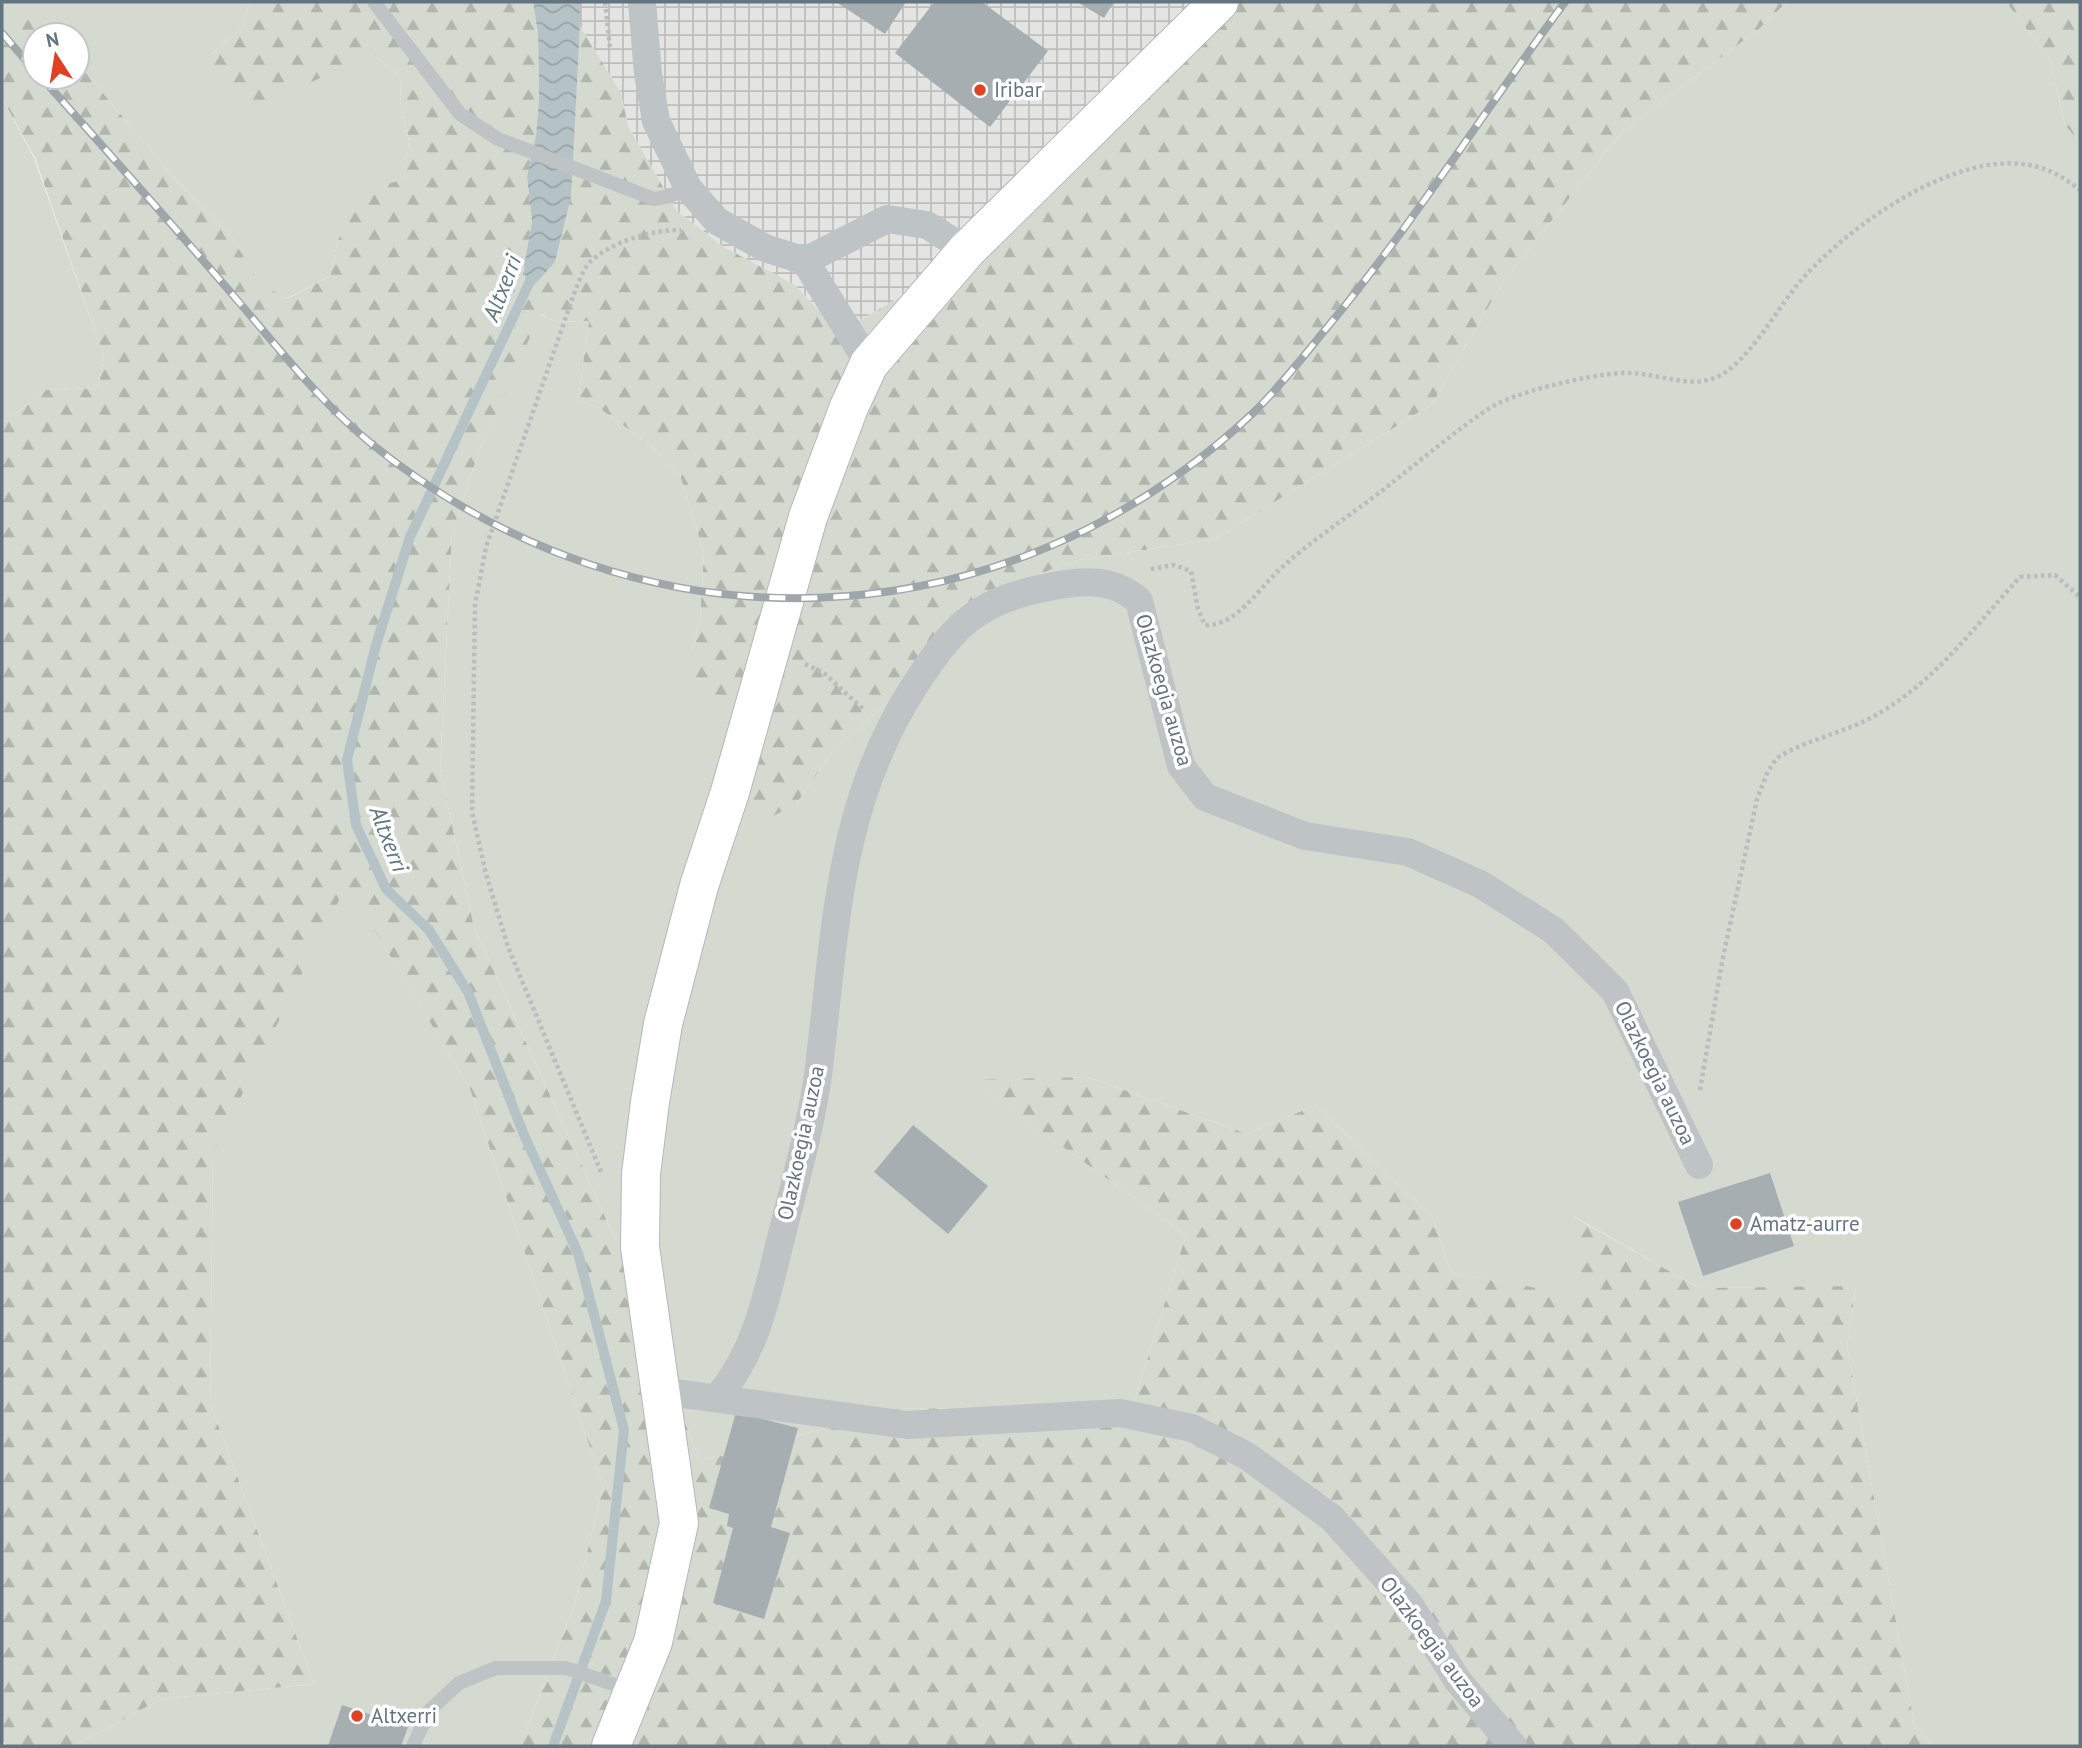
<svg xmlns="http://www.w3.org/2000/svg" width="2082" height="1748" viewBox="0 0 2082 1748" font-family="'PT Sans',sans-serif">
	<defs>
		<pattern id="industrial-grid" width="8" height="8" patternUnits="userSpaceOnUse" patternTransform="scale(1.75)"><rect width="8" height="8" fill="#e4e5e3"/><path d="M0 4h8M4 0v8" fill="none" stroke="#bcbebd"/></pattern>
		<pattern id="forest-firs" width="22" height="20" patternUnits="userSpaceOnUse" patternTransform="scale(1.75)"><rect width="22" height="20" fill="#d5dad0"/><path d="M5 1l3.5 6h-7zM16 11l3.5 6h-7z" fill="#b0b5ae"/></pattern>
		<pattern id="water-waves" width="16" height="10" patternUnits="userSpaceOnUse" patternTransform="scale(1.75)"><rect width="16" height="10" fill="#b6c3c6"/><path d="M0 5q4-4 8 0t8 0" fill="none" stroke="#98a3a6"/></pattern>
	</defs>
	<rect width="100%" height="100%" fill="#f4f3ef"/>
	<path fill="url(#industrial-grid)" d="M580,2h620l-300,295 -40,23 -34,-2 -31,-33 -71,-38 -47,-36 -49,-85 -7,-33 -41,-67z"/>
	<path fill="#d5dad0" d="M2,2h247l-7,27 -31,25 161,-1 28,23 1,30 8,36 -5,38 -66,60 -8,36 -44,23 -27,-16 -28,-47 -57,-58 -97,-116v-27h-25l-22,-19 -28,25z
		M1787,2h219l44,58 15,65 15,18v1603h-148l-18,-23 -67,-377 9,-59 -157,1 -124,-71 2,79 -126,-23 -19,-56 -116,-112 -69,29 -159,-57 -117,4 215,154 -53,170 -235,4 -198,52 -80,-211 -146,-323 -34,-158 12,-236 24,-73 63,-146 17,8 33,-1 -11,79 21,8 52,37 29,30 24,78 -4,65 -8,32 46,63 58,91 36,-52 73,-66 56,-81 112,-44 142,-22 217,-135 71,-122 119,-150 137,-103z
		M2,98l32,60 70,199 -6,31 -52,2 -44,34z
		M347,883l123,206 133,398 -29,119 -54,140h-446l87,-47 153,-15 -104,-281 3,-251z"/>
	<path fill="url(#forest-firs)" d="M249,2h284l5,32 1,65 -3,36 -9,42 5,45 -8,43 31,-3 15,-65 10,-171 41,67 7,33 49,85 47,36 71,38 31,33 34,2 40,-23 300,-295h587l-28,27 -137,103 -119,150 -71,122 -217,135 -142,22 -112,44 -56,81 -73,66 -36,52 -40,21 -13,-15 -5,-97 -24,-10 -18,-18 -4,-35 8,-32 4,-65 -24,-78 -29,-30 -52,-37 -21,-8 11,-79 -33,1 -16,-8 -64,146 -24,73 -12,236 34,158 146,323 80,211 198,-52 235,-4 53,-170 -217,-155 119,-3 159,57 69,-29 116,112 19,56 125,22 -2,-78 125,71 157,-2 -9,60 67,377 18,23h-1412l54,-140 29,-119 -133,-398 -123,-205 -134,269 -3,250 104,281 -153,15 -87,47h-67l-5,-6v-1316l44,-34 52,-2 6,-31 -69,-199 -33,-60v-57l28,-26 22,20h-17v42h42v-15l97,116 57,58 28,46 28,17 43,-23 8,-36 28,-52 38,-8 5,-39 -8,-35 -1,-30 -28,-23 -108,52 -43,-15 -10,-36 31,-25z
		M2006,2h74v141l-15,-18 -15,-65z"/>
	<path fill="url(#water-waves)" d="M533,2h47v24l-9,171 -16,65 -28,31 -3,-28 8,-43 -5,-45 9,-42 3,-36 -1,-65z"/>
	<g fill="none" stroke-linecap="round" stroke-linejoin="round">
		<path stroke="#b6c3c6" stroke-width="10" d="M531,279l-121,258 -34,108 -29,115 9,65 30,64 43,41 39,62 56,143 54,118 46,177 -18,171 -53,145"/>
	</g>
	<path fill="#a6aeb2" d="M836,2h70l-21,32z
		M934,2h48l66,49 -58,76 -95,-74z
		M1077,2h37l-10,16z
		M913,1125l75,61 -40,48 -74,-62z
		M1770,1173l24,73 -91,30 -25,-74z
		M736,1412l62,16 -27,99 19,6 -26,86 -51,-16 20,-75 -6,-2 2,-12 -20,-6z
		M342,1705l66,22 -7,19h-73z"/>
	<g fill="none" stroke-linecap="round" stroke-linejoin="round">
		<defs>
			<path id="secondary" d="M611,1746l42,-104 26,-119 -39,-276 1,-73 9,-72 13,-78 36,-138 31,-94 78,-275 41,-110 20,-43 98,-114 252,-248"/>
		</defs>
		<use href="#secondary" stroke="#b3b8bc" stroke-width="40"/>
		<path stroke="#babcbe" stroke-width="4.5" stroke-dasharray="3.5 3.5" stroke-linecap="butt" d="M605,2l5,45
			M1151,569l23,-4 17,6 7,38 7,16c31,1 52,-34 73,-54 31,-29 67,-52 101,-78 36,-28 71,-58 109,-84 26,-17 100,-34 132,-36 36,-3 76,22 107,-2 30,-22 52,-66 77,-94 48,-53 154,-129 230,-111 18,4 32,13 46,24
			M805,664l19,9 39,36
			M1700,1090l22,-128 35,-163 11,-28 9,-13c30,-19 68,-25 99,-43 61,-35 98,-88 144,-138l35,-2 25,22
			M601,1172l-93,-225 -22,-73 -14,-62 3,-207 11,-58 89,-256c4,-9 8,-22 15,-29 23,-21 61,-32 91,-32"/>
		<path stroke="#bec3c5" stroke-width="14" d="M374,2l86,112 38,25 156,60 16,-3 18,-8
			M413,1746l16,-35 30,-28 37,-15h70l67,23"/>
		<path stroke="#bec3c5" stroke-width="28" d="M642,2l6,72 8,47 32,67 29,33 48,27 40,13 64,103
			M805,261l82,-42 40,6 40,25
			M661,1391l246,34 213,-12 72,15 55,28 85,62 77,86 49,77 55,65
			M718,1397c38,-46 48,-98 62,-155 13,-53 29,-107 37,-160 19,-142 17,-272 98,-397 37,-57 61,-84 129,-97 34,-7 68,-12 95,13l42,165 24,31 100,39 103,16 72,32 73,46 62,61 84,174"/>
		<use href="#secondary" stroke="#fff" stroke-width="38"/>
		<defs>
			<path id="rail" d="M2,33l33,38
				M41,77c66,74 132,148 197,224 43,50 83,102 135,144 267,215 629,203 880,-32 26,-25 49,-55 72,-83 87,-104 159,-219 240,-328"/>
		</defs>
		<use href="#rail" stroke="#9fa6aa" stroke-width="8"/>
		<use href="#rail" stroke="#fff" stroke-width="5" stroke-dasharray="16" stroke-linecap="butt"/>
	</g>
	<g fill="#e04123" stroke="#fff" stroke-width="2.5">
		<circle cx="980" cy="90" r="7"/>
		<circle cx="1736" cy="1224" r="7"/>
		<circle cx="357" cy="1716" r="7"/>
	</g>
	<g text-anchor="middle" stroke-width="7" stroke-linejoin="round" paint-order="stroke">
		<g font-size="21" fill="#637580" stroke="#fff" text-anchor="start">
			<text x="994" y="97">Iribar</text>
			<text x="1750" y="1231">Amatz-aurre</text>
			<text x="371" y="1723">Altxerri</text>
		</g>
		<g font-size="21" fill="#637580" stroke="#fff">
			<text transform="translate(1164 690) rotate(74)" y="7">Olazkoegia auzoa</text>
			<text transform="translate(1655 1073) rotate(64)" y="7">Olazkoegia auzoa</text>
			<text transform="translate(801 1143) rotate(-78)" y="7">Olazkoegia auzoa</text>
			<text transform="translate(1432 1642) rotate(53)" y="7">Olazkoegia auzoa</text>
		</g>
		<g font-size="23" font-style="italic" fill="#5f777e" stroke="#fff">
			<text transform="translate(502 288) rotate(-69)" y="8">Altxerri</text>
			<text transform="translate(389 839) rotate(69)" y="8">Altxerri</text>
		</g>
	</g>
	<rect width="2082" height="1748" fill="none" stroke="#637580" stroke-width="7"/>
	<g transform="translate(56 56) rotate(348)"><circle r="33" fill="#ffffff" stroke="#c1c8cc" stroke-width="2"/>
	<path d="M0-5L12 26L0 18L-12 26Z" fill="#e04123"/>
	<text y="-10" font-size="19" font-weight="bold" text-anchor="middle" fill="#637580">N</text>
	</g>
</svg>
